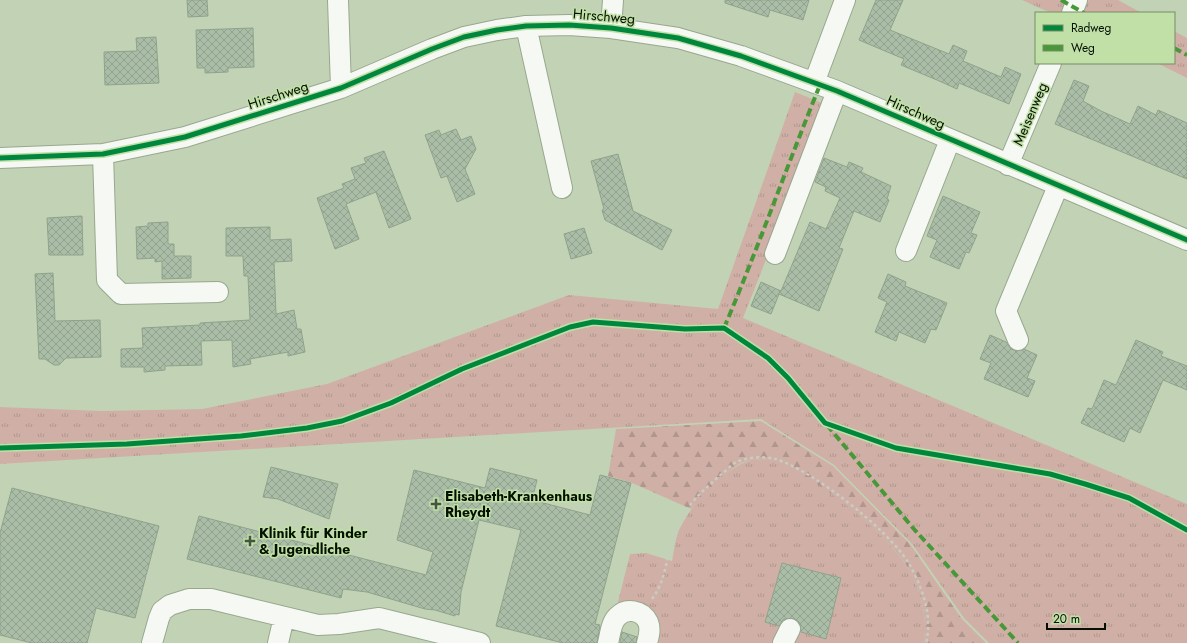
<svg xmlns="http://www.w3.org/2000/svg" width="1187" height="643" viewBox="0 0 1187 643" font-family="Jost,sans-serif">
	<defs>
		<pattern id="grass-tufts" width="24" height="20" patternUnits="userSpaceOnUse"><rect width="24" height="20" fill="#d0b0a6"/><path d="M3 7l-1-3M5 7V3M7 7l1-3M15 17l-1-3M17 17v-4M19 17l1-3" fill="none" stroke="#b1968d"/></pattern>
		<pattern id="forest-firs" width="22" height="20" patternUnits="userSpaceOnUse"><rect width="22" height="20" fill="#d0b0a6"/><path d="M5 1l3.5 6h-7zM16 11l3.5 6h-7z" fill="#b1968d"/></pattern>
		<pattern id="building-cross-hatch" width="8" height="8" patternUnits="userSpaceOnUse"><rect width="8" height="8" fill="#aabea7"/><path d="M0 0l8 8M0 8l8-8" fill="none" stroke="#91a28e"/></pattern>
	</defs>
	<rect width="100%" height="100%" fill="#c1d3b4"/>
	<path fill="url(#grass-tufts)" d="M1022,0h60l5,3 2,-3h29l24,13h-91z
		M1174,31l13,7v40l-30,-15h17z
		M795,92l32,13 -84,213 444,186v139h-198l-25,-25 -52,-74 -78,-79 -73,-46 -761,45v-57l102,4 100,-2 125,-25 242,-89 149,14z
		M751,460c7,0 17,-1 24,1 41,14 117,75 137,114 9,18 17,49 11,68h-265c4,-15 3,-33 -16,-38 -6,-2 -18,1 -25,1l13,-52 16,-1 26,8c2,-10 3,-21 7,-31 13,-27 43,-61 72,-70z"/>
	<path fill="url(#forest-firs)" d="M761,421l72,45 77,78 52,75 24,24h-63c6,-20 -2,-50 -11,-68 -19,-39 -96,-98 -136,-113 -6,-3 -18,-2 -25,-2 -21,3 -46,34 -60,49l-61,-27 -22,-6 8,-47z"/>
	<path fill="url(#building-cross-hatch)" stroke="#90a28c" d="M187,0h20l1,16 -20,1z
		M725,0h84l-6,20 -33,-10 -2,7 -43,-14z
		M876,0h27l-13,30 59,24 4,-9 14,6 -4,10 38,16 4,-10 16,7 -12,30 -50,-21 -2,6 -20,-9 -36,-15 3,-6 -45,-19z
		M253,28l1,39 -26,1v4l-23,1v-5h-8l-1,-38z
		M156,37l3,46 -54,2 -1,-33 33,-1 -1,-13z
		M1074,80l15,6 -6,15 18,10 29,13 8,-18 18,9 2,-5 29,13v56l-132,-55z
		M456,129l5,11 10,-4 5,13 -11,20 10,25 -18,8 -10,-26 -6,2 -16,-43 14,-5 2,5z
		M384,151l27,68 -22,9 -13,-36 -30,12 13,35 -24,10 -18,-51 27,-10 -2,-4 13,-5 -4,-11 15,-5 -2,-5z
		M618,154l15,57 39,19 -10,20 -57,-30 -3,-10 2,-1 -13,-48z
		M824,158l23,9 2,-5 14,6 -2,4 30,14 -4,13 2,1 -9,22 -26,-11 -15,37 4,1 -24,62 -40,-17 -8,20 -20,-8 10,-24 20,9 29,-69 16,7 14,-31 -15,-7 1,-4 -11,-5z
		M943,196l37,16 -9,21 6,2 -8,18 -3,-1 -7,17 -29,-12 7,-17 -10,-4z
		M82,216l1,39h-34l-2,-37z
		M168,222v22h6v12h17v22l-29,1v-18l-7,1v-4l-18,1 -1,-32 12,-1v-3z
		M270,227v13l21,-1 1,22 -18,1 2,52 18,-4 3,19h4l4,23 -17,4v-4l-38,7 1,5 -18,3 -1,-27 -31,1 1,24 -37,1v4l-21,2v-5h-23v-18l22,-1 -1,-20 58,-3v-2l50,-3 -2,-44h-4l-1,-20h-17v-28z
		M584,228l8,25 -21,6 -7,-25z
		M53,273l2,48 45,-1 1,37 -35,1 -7,7h-5l-9,-6h-6l-4,-85z
		M888,274l18,8 -1,4 42,17 -11,27 -5,-1 -6,14 -26,-11 -3,9 -21,-9 12,-30 -9,-4z
		M990,335l16,7 5,7 6,2 7,-2 13,6 -10,23 8,3 -7,16 -44,-18 7,-16 -11,-4z
		M1136,340l27,12 -2,4 26,10v24l-24,-10 -23,53 -10,-5 -6,14 -43,-19 7,-15 4,1 12,-29 12,5z
		M271,467l67,17 -9,35 -51,-20 -15,-2z
		M490,468l47,12 -5,20 58,15 10,-40 31,8 -36,141 5,1 -3,18h-34l-67,-17 25,-96 -42,-10 -18,72 -2,23 -4,-1v2l-20,-6 -10,-1 -58,-17 -24,-3 -2,9 -154,-39 12,-43 227,59 7,-23 -36,-12 17,-70 71,18z
		M12,488l147,38 -24,92 -39,-10 -9,35h-55l-32,-8v-102z
		M782,563l59,15 -15,61 -25,-7 -1,-9 -5,-4h-11l-5,7 -14,-4z
		M622,632l15,5 -1,6h-16z"/>
	<g fill="none" stroke-linecap="round" stroke-linejoin="round">
		<defs>
			<path id="minor" d="M338,0l3,88
				M1072,13l5,-13
				M526,26l36,162
				M611,28l2,-28
				M814,83l31,-83
				M103,154l4,126 14,14 97,-2
				M0,158l103,-4 82,-17 156,-49 91,-39 32,-12 33,-7 29,-4 43,-1 42,3 67,10 63,18 96,35 350,149
				M1008,165l43,-102
				M906,251l44,-111
				M775,254l62,-163
				M1018,340l-12,-29 52,-125
				M152,643l7,-25 3,-7 8,-6 19,-6h22l107,26 21,-1 40,-6 101,25
				M278,643l6,-26
				M608,643c2,-8 3,-20 9,-26 9,-10 25,-7 31,5 3,7 1,14 -1,21
				M783,643l7,-14"/>
		</defs>
		<use href="#minor" stroke="#99a78f" stroke-width="22"/>
		<path stroke="#c8cdc3" stroke-width="2.5" stroke-dasharray="3 3" stroke-linecap="butt" d="M147,575l12,15
			M652,599c15,-20 14,-44 23,-68 9,-24 28,-41 48,-58 4,-3 8,-9 14,-11 10,-5 28,-6 38,-3 38,11 112,70 133,103 14,24 25,53 18,81"/>
		<use href="#minor" stroke="#f6f8f4" stroke-width="20"/>
		<path stroke="#489739" stroke-width="4" stroke-dasharray="8 4" stroke-linecap="butt" d="M1061,0l23,13
			M1174,48l13,7
			M724,328c34,-80 63,-162 96,-243
			M827,425l86,103 105,115"/>
		<defs>
			<path id="cycleway" d="M0,158l103,-4 82,-17 156,-49 91,-39 32,-12 33,-7 29,-4 43,-1 42,3 67,10 63,18 96,35 350,149
				M0,448l127,-4 114,-8 66,-8 35,-7 49,-18 71,-34 108,-42 23,-5 92,7 39,-1 44,30 20,20 37,45 71,25 154,26 35,10 44,14 58,32"/>
		</defs>
		<use href="#cycleway" stroke="#c0e0a7" stroke-width="8"/>
		<use href="#cycleway" stroke="#00873e" stroke-width="5"/>
	</g>
	<g fill="#47543f" stroke="#c0e0a7" stroke-width="1.5">
		<path d="M434 498h4v4h4v4h-4v4h-4v-4h-4v-4h4z"/>
		<path d="M248 535h4v4h4v4h-4v4h-4v-4h-4v-4h4z"/>
	</g>
	<g text-anchor="middle" stroke-width="3" stroke-linejoin="round" paint-order="stroke">
		<g font-size="14" fill="#061000" stroke="#c0e0a7">
			<text transform="translate(604 16) rotate(5)" y="5">Hirschweg</text>
			<text transform="translate(278 95) rotate(-18)" y="5">Hirschweg</text>
			<text transform="translate(916 112) rotate(24)" y="5">Hirschweg</text>
			<text transform="translate(1030 114) rotate(-67)" y="5">Meisenweg</text>
		</g>
		<g font-size="14" font-weight="bold" fill="#061000" stroke="#c0e0a7" text-anchor="start">
			<text x="445" y="501">Elisabeth-Krankenhaus<tspan x="445" dy="16">Rheydt</tspan></text>
			<text x="259" y="538">Klinik für Kinder<tspan x="259" dy="16">&amp; Jugendliche</tspan></text>
		</g>
	</g>
	<rect x="1035" y="12" width="140" height="52" fill="#c0e0a7" stroke="#768d64"/>
	<rect x="1043" y="25" width="20" height="6" fill="#00873e" stroke="#768d64"/>
	<text x="1071" y="32" font-size="12" fill="#061000">Radweg</text>
	<rect x="1043" y="45" width="20" height="6" fill="#489739" stroke="#768d64"/>
	<text x="1071" y="52" font-size="12" fill="#061000">Weg</text>
	<path d="M1047 623v6h58v-6" fill="none" stroke="#061000" stroke-width="2"/>
	<text x="1053" y="623" font-size="12" fill="#061000" stroke="#c0e0a7" stroke-width="3" paint-order="stroke">20 m</text>
</svg>
